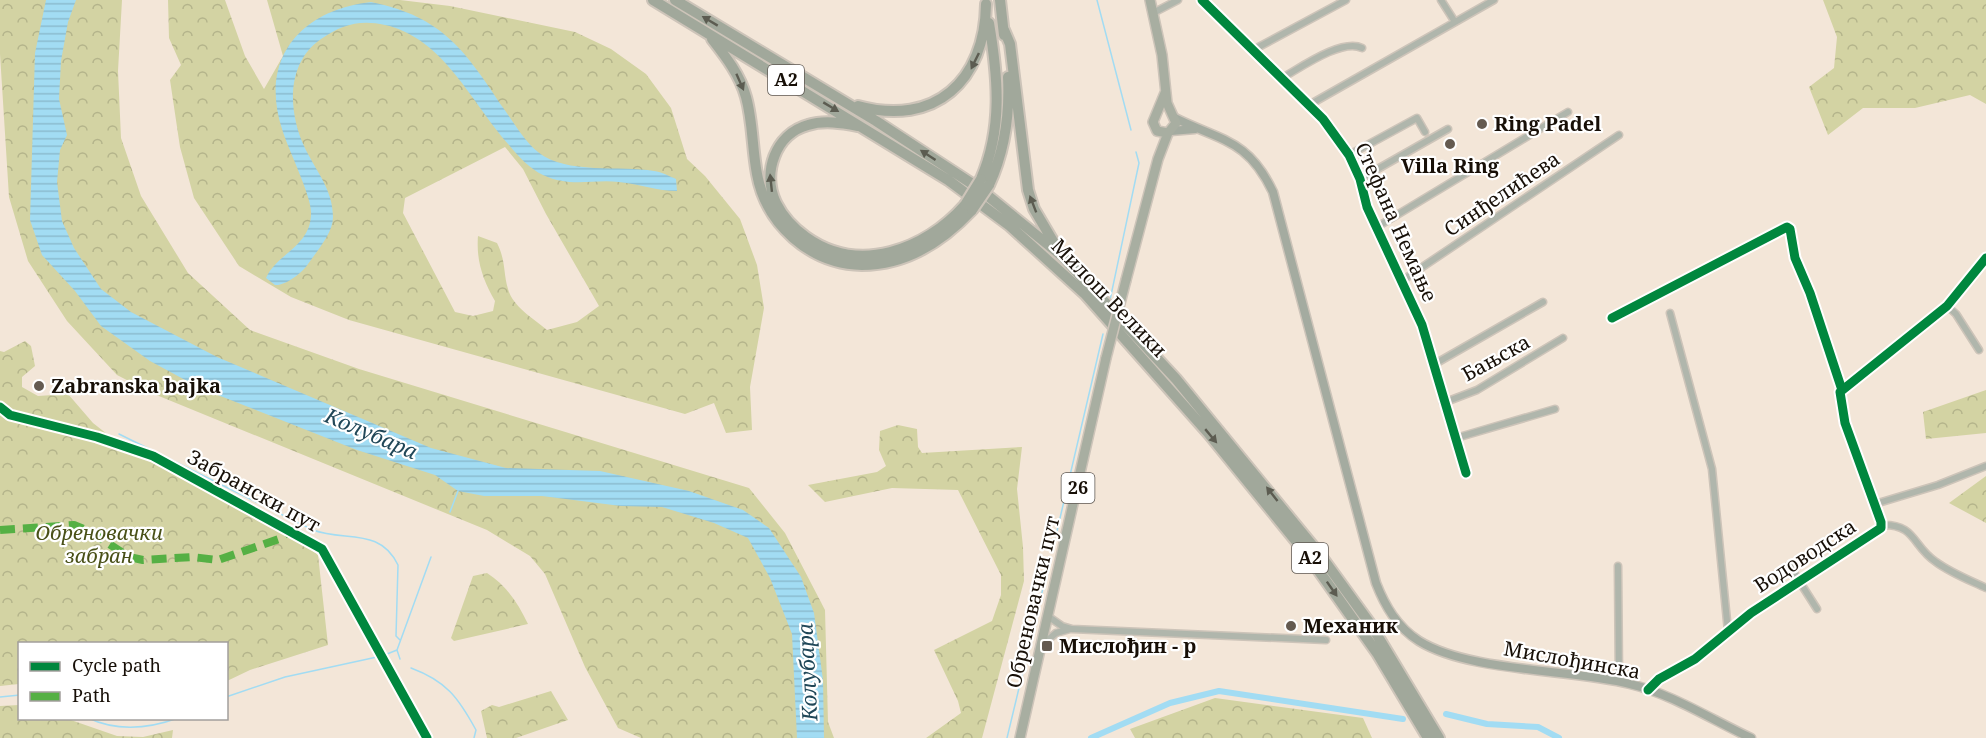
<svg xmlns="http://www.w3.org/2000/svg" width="1986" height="738" viewBox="0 0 1986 738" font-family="'Noto Serif',serif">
	<defs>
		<pattern id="forest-crowns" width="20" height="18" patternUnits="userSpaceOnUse" patternTransform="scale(1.5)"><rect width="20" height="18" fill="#d3d3a3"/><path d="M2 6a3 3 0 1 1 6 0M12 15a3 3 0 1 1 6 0" fill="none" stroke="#b4b48b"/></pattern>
		<pattern id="water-rules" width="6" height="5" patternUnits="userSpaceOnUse" patternTransform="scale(1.5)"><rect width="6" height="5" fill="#a2dcf3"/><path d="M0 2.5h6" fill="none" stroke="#8bbccf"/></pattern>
	</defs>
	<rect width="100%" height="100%" fill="#f3e6d8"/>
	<path fill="url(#forest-crowns)" fill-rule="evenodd" d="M0,0h122l-4,71 3,67 20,58 47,77 62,57 109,39 390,119 36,45 40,77 3,112 6,16h-193l-23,-10 -33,-61 -40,-93 -15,-18 -43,-26 -333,-136 -37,-19 -50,-54 -39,-60 -19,-64 -9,-143z
		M168,0h57l20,56 19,33 19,-33 -16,-56h133l50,6 125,26 36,17 35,25 25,34 16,51 18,17 35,43 17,46 7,43 -14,79 2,43 -26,3 -12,-30 -29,11 -336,-94 -58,-23 -52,-31 -45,-68 -14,-51 -10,-67 11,-15 -12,-27zM505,147l18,22 23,45 53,92 -22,16 -30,8c-14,-12 -34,-23 -39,-41 -5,-17 -2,-28 -11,-46l-19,-7c-2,25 5,44 17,65l-2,10 -20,5 -18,-4 -52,-99 2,-15z
		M1823,0h163v104l-16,-9 -55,13h-52l-35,27 -19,-48 25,-19 3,-31z
		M25,341l6,5 4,20 -13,11v10l16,9 30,-2 25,29 28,22 174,93 23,17 10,90 -78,25 -23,11 -1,-37h-206l-1,40 -19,2v-335l4,1z
		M1986,390v43l-60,6 -3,-27z
		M898,425l19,4 1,18 4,6 100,-6 -5,42 6,58 1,34 -42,157h-56l35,-25 -3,-12 -24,-51 58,-29 9,-26v-20l-43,-85 -66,-2 -67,14 -17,-17 69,-13 9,-6 -7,-16 1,-19z
		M1986,476v47l-37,-20z
		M487,573c20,13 31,30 41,51l-74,17 -3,-3 22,-62z
		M551,691l17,29 -52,18h-29l-6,-27 11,-6 7,2z
		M1215,698l148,20 9,20h-237l-5,-9z
		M19,705l1,13 48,1 49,17 26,1 30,-7 -1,8h-172v-32z"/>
	<path fill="url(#water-rules)" d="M46,0h30l-8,22 -7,39 -2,38 8,36 -7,15 -3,32 5,39 12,27 27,41 30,23 86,45 214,91 75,20 94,3 89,20 54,19 26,18 32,49 13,36 9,67 1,58h-27l-5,-104 -22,-56 -22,-40 -34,-15 -52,-16 -41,-1 -79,-10h-58l-26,-5 -23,-16 -78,-25 -157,-62 -50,-27 -49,-35 -26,-35 -33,-36 -12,-35 5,-167z
		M371,2c73,15 94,49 133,107 10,14 21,33 34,43 28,23 83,13 116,19 8,1 15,5 22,8l1,12c-19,0 -38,-7 -58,-9 -27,-3 -48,6 -76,-7 -13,-6 -25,-19 -34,-30 -37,-41 -65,-107 -124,-120 -25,-6 -44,0 -64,14 -35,24 -33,72 -17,107 11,24 29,43 29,71 0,16 -16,34 -25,47 -6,9 -23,22 -33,21l-9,-7c11,-25 46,-32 45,-66 0,-17 -23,-63 -29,-83 -23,-71 19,-119 89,-127z"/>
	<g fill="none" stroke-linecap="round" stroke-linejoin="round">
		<path stroke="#a2dcf3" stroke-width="1.5" d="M1097,0l34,130
			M1110,300l29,-137 -3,-11
			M119,434l194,96c32,12 67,-3 85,35l-2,71 4,4
			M450,512l8,-21
			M1057,531l46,-197
			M387,654l10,-4
			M400,659l-3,-9 34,-93
			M411,668c35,13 47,29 65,62l-2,8
			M0,697l20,-2
			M226,697l59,-20 92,-20
			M88,718c30,14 60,11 90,0
			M1007,738l43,-179"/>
		<path stroke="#a2dcf3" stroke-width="6" d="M1446,714l41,10 51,3 21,11
			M1091,738l79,-35 49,-12 184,28"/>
		<defs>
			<path id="minor" d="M1202,0l121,119 26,36 11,24 7,28 55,118 44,148
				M1441,0l14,22
				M1153,13l25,-13
				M1253,50l93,-50
				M1282,78c18,-10 60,-40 80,-30
				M1309,105l185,-105
				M1349,155l68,-37 8,14
				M1360,179l88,-50
				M1377,227l191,-115
				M1403,280l216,-145
				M1947,306l9,8 23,36
				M1670,313l42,156 16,162
				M1612,318l175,-91 3,2 5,29 15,35 32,97
				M1433,365l110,-63
				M1443,403l34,-13 86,-52
				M0,407l10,8 87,22 56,19 169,93 105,189
				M1456,438l99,-29
				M1875,504l63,-19 48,-19
				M1882,525c34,-1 30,21 54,37 15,11 33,18 50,26
				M1789,565l28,44
				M1618,566l1,116
				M1049,617l13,9 10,3 254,11
				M1043,644l13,-11 14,-4
				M1648,690l11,-11 36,-20 56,-46 130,-85v-6l-36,-99 -5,-31 107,-86 39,-48"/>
			<path id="secondary" d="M1175,118c46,23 73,21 98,74l103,391c9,23 21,44 43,58 50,31 151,28 211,43 42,10 82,36 121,54
				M1171,131l24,-2"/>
			<path id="primary" d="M1165,93l-12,29 4,9 11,2
				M1126,280l32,-121 10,-26 8,-10 -9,-20 -5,-48 -12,-55
				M1020,738l86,-380"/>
			<path id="motorway" d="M653,0l295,180 62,46 75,68 124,140 100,123 68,96 51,85
				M675,0l201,121 101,66 85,69 114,123 145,177 50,69 68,113
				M1000,0l4,35
				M1004,30l6,14 18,146 6,19 23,39
				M712,39c14,18 28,36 34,58 7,25 6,51 11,77 9,50 53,90 105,91 44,0 81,-24 110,-55
				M858,106c77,21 127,-25 128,-102
				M858,126c-16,-3 -34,-6 -50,-1 -33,9 -46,48 -32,78 7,14 17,25 30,34 53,38 119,13 159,-32
				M981,179c22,-51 17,-102 8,-156
				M989,185c16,-35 21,-69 19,-108"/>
		</defs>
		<use href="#minor" stroke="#cdc4b9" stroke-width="9"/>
		<use href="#secondary" stroke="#cdc4b9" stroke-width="11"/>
		<use href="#primary" stroke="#cdc4b9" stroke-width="12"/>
		<use href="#motorway" stroke="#cdc4b9" stroke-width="14"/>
		<use href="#minor" stroke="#b0b6ac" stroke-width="6"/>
		<use href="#secondary" stroke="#a4aba0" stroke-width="8"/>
		<use href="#primary" stroke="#a8aea1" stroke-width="9"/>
		<use href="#motorway" stroke="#a1a89b" stroke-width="10"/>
		<defs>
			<path id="primary-bridge" d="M1106,358l20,-78"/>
			<path id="motorway-bridge" d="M965,205l16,-26
				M972,210l17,-25"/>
		</defs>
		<use href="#primary-bridge" stroke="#cdc4b9" stroke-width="12" stroke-linecap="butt"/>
		<use href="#motorway-bridge" stroke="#cdc4b9" stroke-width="14" stroke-linecap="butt"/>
		<use href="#primary-bridge" stroke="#a8aea1" stroke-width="9"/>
		<use href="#motorway-bridge" stroke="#a1a89b" stroke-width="10"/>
		<path stroke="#55b044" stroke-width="8" stroke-dasharray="15 8" stroke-linecap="butt" d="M0,530l74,-5 17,7 38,25 14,3 49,-3 26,3 61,-21 11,-8"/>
		<defs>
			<path id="cycleway" d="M1202,0l121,119 26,36 11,24 7,28 55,118 44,148
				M1612,318l175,-91 3,2 5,29 15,35 32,97
				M0,407l10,8 87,22 56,19 169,93 105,189
				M1648,690l11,-11 36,-20 56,-46 130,-85v-6l-36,-99 -5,-31 107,-86 39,-48"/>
		</defs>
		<use href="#cycleway" stroke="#fff" stroke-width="13"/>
		<use href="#cycleway" stroke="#00873e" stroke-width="9"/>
	</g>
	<defs><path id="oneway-solid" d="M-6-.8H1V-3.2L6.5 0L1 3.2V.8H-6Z" transform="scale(1.5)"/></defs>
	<g fill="#5c5c51">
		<use href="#oneway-solid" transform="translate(710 21) rotate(-149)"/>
		<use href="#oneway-solid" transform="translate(975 61) rotate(116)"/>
		<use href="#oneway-solid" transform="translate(740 82) rotate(66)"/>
		<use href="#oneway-solid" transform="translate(831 107) rotate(31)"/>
		<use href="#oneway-solid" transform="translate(928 155) rotate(-147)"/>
		<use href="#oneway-solid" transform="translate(771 183) rotate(-96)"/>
		<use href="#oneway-solid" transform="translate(1033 204) rotate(-111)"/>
		<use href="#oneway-solid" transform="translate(1211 436) rotate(50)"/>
		<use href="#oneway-solid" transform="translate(1272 494) rotate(-128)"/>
		<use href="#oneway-solid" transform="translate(1332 589) rotate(55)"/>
	</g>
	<g fill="#645a50" stroke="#fff" stroke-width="2">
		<circle cx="1482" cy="124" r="6"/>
		<circle cx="1450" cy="144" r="6"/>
		<circle cx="39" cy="386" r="6"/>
		<circle cx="1291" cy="626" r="6"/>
		<rect x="1041" y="640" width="12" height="12" rx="3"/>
	</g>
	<g text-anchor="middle" stroke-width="4.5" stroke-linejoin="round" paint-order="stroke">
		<g fill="#fff" stroke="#5d5751" stroke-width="1.5">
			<rect x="768" y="65" width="36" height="30" rx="4.5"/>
			<rect x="1061.5" y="473" width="33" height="30" rx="4.5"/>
			<rect x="1292" y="543" width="36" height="30" rx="4.5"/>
		</g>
		<g font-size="18" font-weight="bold" fill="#170f07">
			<text x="786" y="86">A2</text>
			<text x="1078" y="494">26</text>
			<text x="1310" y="564">A2</text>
		</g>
		<g font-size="20" font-weight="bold" fill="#170f07" stroke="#fff" text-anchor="start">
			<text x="1494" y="131">Ring Padel</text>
			<text x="1450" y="173" text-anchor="middle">Villa Ring</text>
			<text x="51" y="393">Zabranska bajka</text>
			<text x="1303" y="633">Механик</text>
			<text x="1059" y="653">Мислођин - р</text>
		</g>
		<g font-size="20" fill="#170f07" stroke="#fff">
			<text transform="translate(1502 194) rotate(-34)" y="7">Синђелићева</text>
			<text transform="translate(1396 222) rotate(66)" y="7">Стефана Немање</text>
			<text transform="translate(1109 298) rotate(46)" y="7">Милош Велики</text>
			<text transform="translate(1496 358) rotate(-29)" y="7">Бањска</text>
			<text transform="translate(254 491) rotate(29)" y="7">Забрански пут</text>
			<text transform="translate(1805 556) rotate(-33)" y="7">Водоводска</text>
			<text transform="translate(1033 602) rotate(-77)" y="7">Обреновачки пут</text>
			<text transform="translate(1572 660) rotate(10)" y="7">Мислођинска</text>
		</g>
		<g font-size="20" font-style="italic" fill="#495017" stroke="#fff">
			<text x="99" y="540">Обреновачки<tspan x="99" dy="23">забран</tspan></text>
		</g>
		<g font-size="21" font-style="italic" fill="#204758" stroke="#fff">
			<text transform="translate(371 434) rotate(23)" y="7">Колубара</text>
			<text transform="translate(808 672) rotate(-93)" y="7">Колубара</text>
		</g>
	</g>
	<rect x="18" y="642" width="210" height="78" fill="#ffffff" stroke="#a29f9c" stroke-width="1.5"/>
	<rect x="30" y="662" width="30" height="9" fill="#00873e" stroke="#a29f9c" stroke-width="1.5"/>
	<text x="72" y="672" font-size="18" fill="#170f07">Cycle path</text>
	<rect x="30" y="692" width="30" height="9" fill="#55b044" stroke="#a29f9c" stroke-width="1.5"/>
	<text x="72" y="702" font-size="18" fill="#170f07">Path</text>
</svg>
